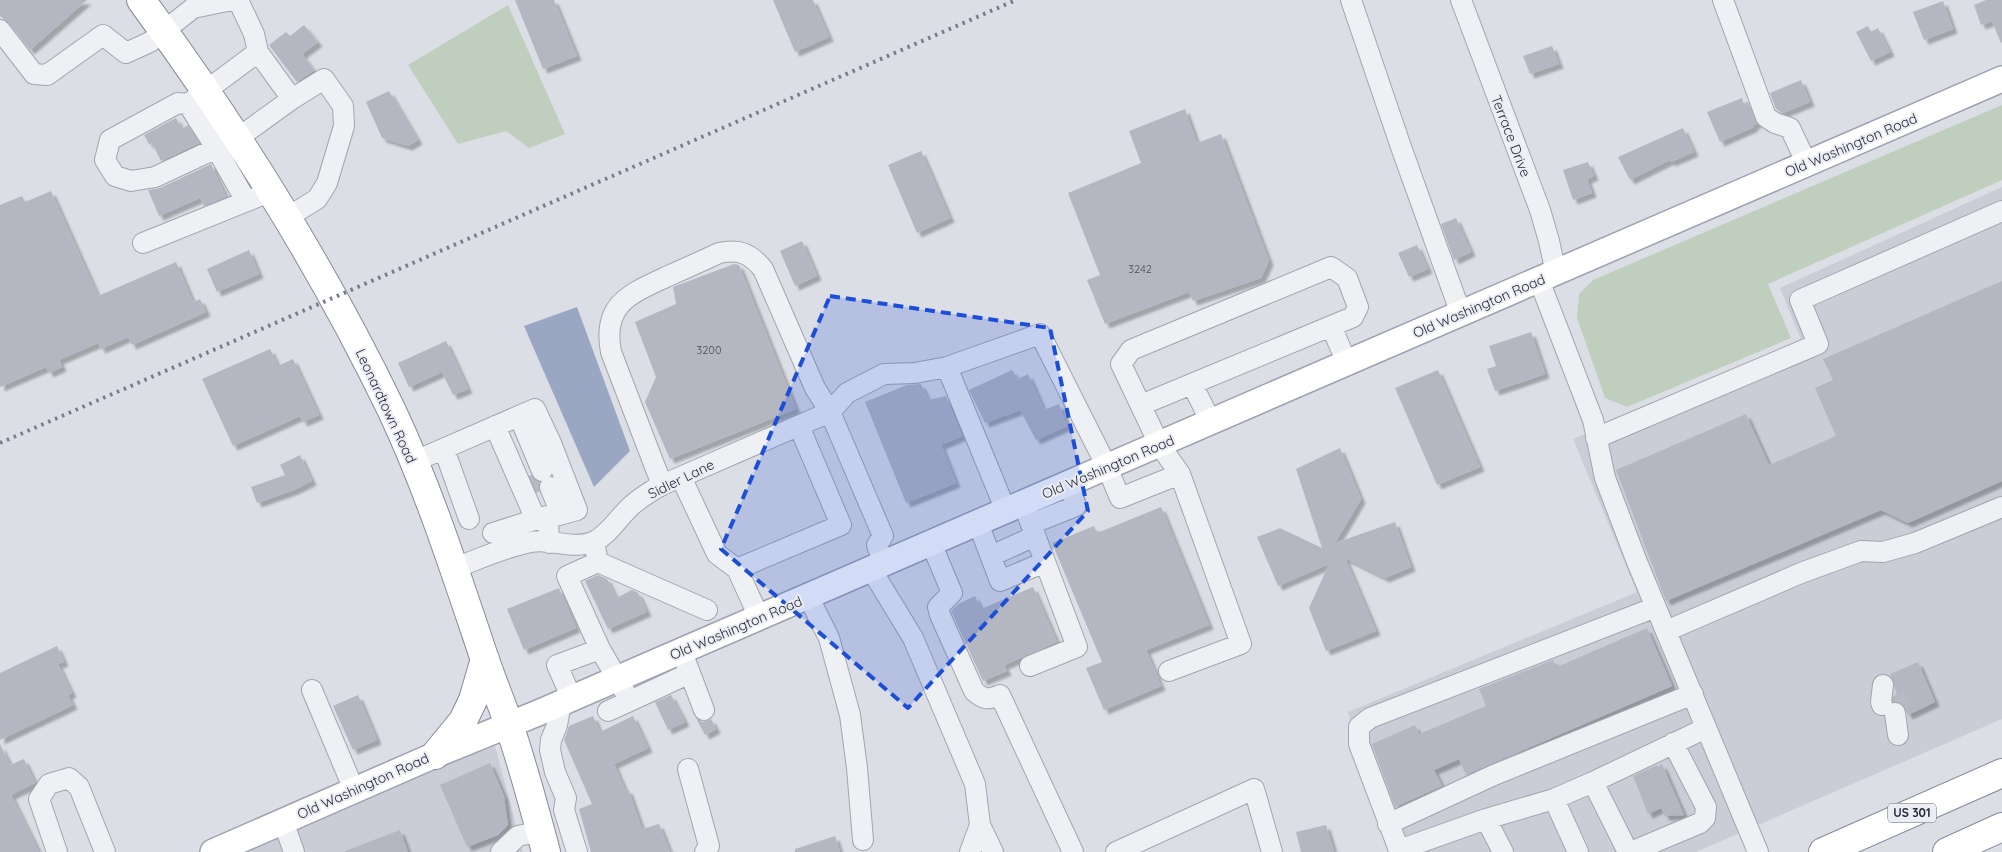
<svg xmlns="http://www.w3.org/2000/svg" width="2002" height="852" viewBox="0 0 2002 852" font-family="Quicksand,sans-serif">
	<defs>
		<filter id="shadow"><feDropShadow dx="4.5" dy="4.5" stdDeviation="1" flood-color="#0004"/></filter>
	</defs>
	<rect width="100%" height="100%" fill="#dcdee5"/>
	<path fill="#cacdd6" d="M2002,187v532l-306,133h-308l-40,-140 289,-120 -64,-153 229,-97 -22,-54z
		M494,742l29,110h-272v-3z"/>
	<path fill="#c0cebe" d="M508,5l57,129 -36,14 -23,-17 -48,13 -50,-79z
		M2002,105v75l-234,104 23,54 -164,69 -22,-9 -28,-80 2,-24 14,-14z"/>
	<path fill="#99a7c3" d="M577,307l53,144 -36,36 -70,-161z"/>
	<path fill="#b4b7c1" filter="url(#shadow)" d="M0,0h87l-57,50 -21,-27 -9,-7z
		M515,0h39l23,56 -34,13z
		M773,0h40l16,37 -34,15z
		M1986,0h16v42l-1,1 -9,-22 -11,4 -7,-20z
		M1943,1l10,28 -29,11 -11,-28z
		M304,25l14,17 -16,12 12,16 -17,12 -28,-37 17,-13 4,4z
		M1868,26l3,6 7,-4 12,24 -19,9 -15,-29z
		M1552,46l7,18 -29,10 -7,-18z
		M1801,80l9,22 -27,11 -7,-4 -6,-16z
		M389,91l29,49 -10,6 -26,-8 -16,-36z
		M1742,98l2,6 4,-2 9,22 -4,1 1,2 -34,15 -13,-30z
		M1185,109l12,34 24,-9 48,127 -8,17 -68,23 -4,-9 -84,32 -18,-44 13,-5 -32,-82 73,-30 -12,-32z
		M176,118l6,11 6,-4 11,18 -38,18 -9,-18 -3,1 -5,-9z
		M1683,128l11,24 -23,10 -1,-2 -40,20 -12,-23z
		M921,151l29,67 -33,15 -29,-68z
		M1588,162l6,14 -7,3 5,14 -19,7 -10,-30z
		M211,164l15,33 -22,9 -4,-8 -41,18 -11,-26 12,-2z
		M51,191l47,105 78,-34 17,40 7,-3 6,13 -74,33 -4,-8 -27,12 -3,-6 -39,17 3,7 -13,6 -3,-6 -46,20v-182l22,-9 3,6z
		M1456,218l15,34 -17,8 -13,-36z
		M802,241l15,35 -22,10 -15,-35z
		M1417,245l11,24 -19,8 -11,-24z
		M249,250l10,24 -42,18 -10,-23z
		M734,264l5,1 57,144 -126,50 -25,-57 11,-25 -21,-55 41,-18 -3,-17z
		M2002,281v200l-94,42 -27,-13 -215,91 -50,-131 130,-56 23,51 67,-29 -21,-48 18,-8 -10,-21z
		M1531,332l14,42 -50,17 -8,-22 9,-3 -7,-20z
		M446,341l22,48 -15,6 -11,-23 -33,15 -11,-24z
		M270,349l8,17 15,-7 26,56 -16,7 -3,-6 -67,30 -31,-67z
		M1012,370l6,9 10,-5 16,36 15,-6 8,22 -31,14 -16,-30 -35,13 -16,-33z
		M1438,370l42,97 -43,18 -42,-97z
		M921,384l7,16 18,-4 16,40 -21,9 15,38 -50,20 -41,-101 42,-17z
		M1340,448l21,51 -26,44 60,-21 16,45 -26,11 -40,-20 31,73 -50,20 -17,-43 20,-44 -51,22 -21,-49 23,-9 42,20 -26,-79z
		M300,455l12,26 -18,9 -37,13 -6,-16 34,-12 -5,-10z
		M1161,507l48,118 -63,25 15,36 -57,24 -18,-42 16,-6 -50,-119 42,-17 3,7z
		M598,575l9,4 9,19 16,-8 6,3 9,19 -39,17 -23,-48z
		M1033,587l24,55 -53,23 3,6 -24,10 -32,-70 7,-7 17,-8 6,13z
		M559,588l17,40 -52,22 -17,-41z
		M1647,628l25,58 -206,89 -7,-16 -25,11 8,16 -47,21 -23,-63 43,-19 4,9 67,-28 -7,-17 74,-29 4,7z
		M57,646l7,16 -6,2 14,29 -4,2 5,10 -73,35v-67z
		M1918,662l17,40 -27,13 -6,-12 -9,-2 1,-5 3,-2 -7,-20z
		M358,695l19,45 -24,10 -20,-44z
		M671,695l14,27 -17,8 -13,-28z
		M593,716l7,16 33,-16 15,32 -34,16 11,26 3,-1 14,40 17,-5 11,28h-79l-12,-43 13,-5 -28,-64 5,-14z
		M696,718l7,4 8,-3 5,10 -11,6z
		M0,744l10,21 14,-6 11,24 -24,12 28,57h-39z
		M490,763l14,33 4,29 -10,10 -31,12 -27,-62z
		M1662,764l22,51 -19,1 -4,-8 -13,6 -15,-38 24,-11 1,2z
		M1326,825l8,27h-33l-5,-20z
		M400,830l8,22h-63v-1z
		M835,836l5,16h-45v-3z"/>
	<g fill="none" stroke-linecap="round" stroke-linejoin="round">
		<path stroke="#b8bac3" stroke-width="20" stroke-dasharray="20 10" stroke-linecap="butt" d="M529,476l7,17
			M1894,696l7,14"/>
		<defs>
			<path id="minor" d="M238,0l16,34 4,18 34,47 -54,39 -83,39 -24,4 -16,-5 -10,-16 5,-20 68,-37 10,1 70,-52
				M1351,0l50,147 60,167
				M1461,0l79,210 9,31 7,32
				M1723,0l43,117 9,6 15,5 17,36
				M0,30l34,44 13,1 56,-40 23,18 24,-11 43,-34 39,-8
				M188,104l28,44 30,53
				M288,217l29,-18 10,-16 17,-57 -1,-20 -19,-27 -32,20
				M143,243l129,-52
				M1539,280l54,140 12,58 32,84 121,290
				M1331,326l16,37
				M1192,384l19,38
				M1141,405l212,-88 5,-10 -11,-29 -16,-11 -200,83 -10,14 38,80 21,30 61,170 -72,27
				M519,416l23,55
				M495,426l41,94
				M1596,438l222,-94 -18,-44 202,-89
				M444,449l25,70
				M413,462l122,-53 16,34 26,67 -29,8 1,25
				M681,477l36,77 20,15
				M662,485l-51,-133c-9,-48 19,-58 55,-75 18,-8 36,-16 53,-24 20,-4 31,0 44,16l52,119 15,24 53,124 -6,9 7,19
				M550,487l11,27
				M1023,503l54,144 -47,19
				M1006,511l-59,-144 93,-33 67,133 13,31 60,-24
				M978,523l22,58 45,-19
				M1031,524l45,-18 -7,-22
				M493,533l54,-17
				M594,542l4,20 -31,14 33,73
				M931,543l21,50 -14,14 2,8 34,76c10,9 14,9 26,4l73,157
				M991,556l44,-20
				M598,562l109,48
				M455,568c24,-9 50,-21 76,-26 20,-4 43,9 64,-1 14,-7 24,-24 36,-35 9,-8 20,-15 31,-21l168,-73 17,-19 37,-19 31,-1 32,-6
				M871,569l42,69 62,146 5,41 -10,27
				M808,596l21,42 21,77 7,53 6,72
				M759,617l-22,-48 104,-44 -42,-99
				M1666,631l135,-58 60,-22 22,1 32,-9 87,-36
				M685,660l19,50
				M312,690l42,100
				M572,699l-15,-34 43,-16 30,52 -22,10
				M630,701l60,-28
				M561,703l-4,22 -6,15 -1,10 5,22 11,26 -2,12 13,42
				M1882,705l-1,-3 2,-17
				M1895,713l3,22
				M688,769l21,77 -4,6
				M1554,799l-68,20 -87,31 -40,-106v-17l11,-9 286,-111
				M1486,819l17,33
				M283,821l11,31
				M1388,824l106,-49 199,-81
				M980,825l13,27
				M57,852l-18,-53 10,-15 20,-6 10,9 26,65
				M501,852l17,-16 23,-5
				M1116,852l138,-63 18,63
				M1578,852l-24,-53 39,-17
				M1628,852l-35,-70 113,-54
				M1631,852l69,-29 5,-5 1,-11 -33,-64"/>
			<path id="major" d="M213,852l222,-97 103,-42 1464,-634"/>
			<path id="highway" d="M141,0c96,130 181,266 251,411 37,79 64,163 92,246 8,24 18,47 26,71 14,41 25,83 36,124
				M435,755l28,-34 10,-21 12,-41
				M1823,852l179,-79
				M1947,852l55,-25"/>
		</defs>
		<use href="#minor" stroke="#a2a5ae" stroke-width="22"/>
		<use href="#major" stroke="#9da1b0" stroke-width="28"/>
		<use href="#highway" stroke="#858a9a" stroke-width="30"/>
		<use href="#minor" stroke="#eef0f4" stroke-width="20"/>
		<use href="#major" stroke="#fff" stroke-width="25"/>
		<use href="#highway" stroke="#fff" stroke-width="28"/>
		<path stroke="#777c8d" stroke-width="4" stroke-dasharray="2.5 5" stroke-linecap="butt" d="M0,443l1016,-443"/>
	</g>
	<path fill="#1d4ed8" fill-opacity="0.2" stroke="#1d4ed8" stroke-width="4" stroke-dasharray="10 6" stroke-linejoin="round" d="M830,296l220,32 38,183 -180,197 -187,-159z"/>
	<g text-anchor="middle" stroke-width="4" stroke-linejoin="round" paint-order="stroke">
		<g font-size="11" fill="#4a4e5c">
			<text x="1140" y="273">3242</text>
			<text x="709" y="354">3200</text>
		</g>
		<rect fill="#ebedf3" stroke="#626572" stroke-width="1" x="1888" y="803.5" width="48" height="19" rx="4"/>
		<g font-size="12" font-weight="bold" fill="#272b3a">
			<text x="1912" y="817">US 301</text>
		</g>
		<g font-size="14" fill="#272b3a" stroke="#ebedf3">
			<text transform="translate(1511 136) rotate(69)" y="5">Terrace Drive</text>
			<text transform="translate(1851 145) rotate(-23)" y="5">Old Washington Road</text>
			<text transform="translate(1479 306) rotate(-23)" y="5">Old Washington Road</text>
			<text transform="translate(386 406) rotate(65)" y="5">Leonardtown Road</text>
			<text transform="translate(1108 467) rotate(-23)" y="5">Old Washington Road</text>
			<text transform="translate(681 479) rotate(-26)" y="5">Sidler Lane</text>
			<text transform="translate(736 628) rotate(-23)" y="5">Old Washington Road</text>
			<text transform="translate(363 786) rotate(-24)" y="5">Old Washington Road</text>
		</g>
	</g>
</svg>
